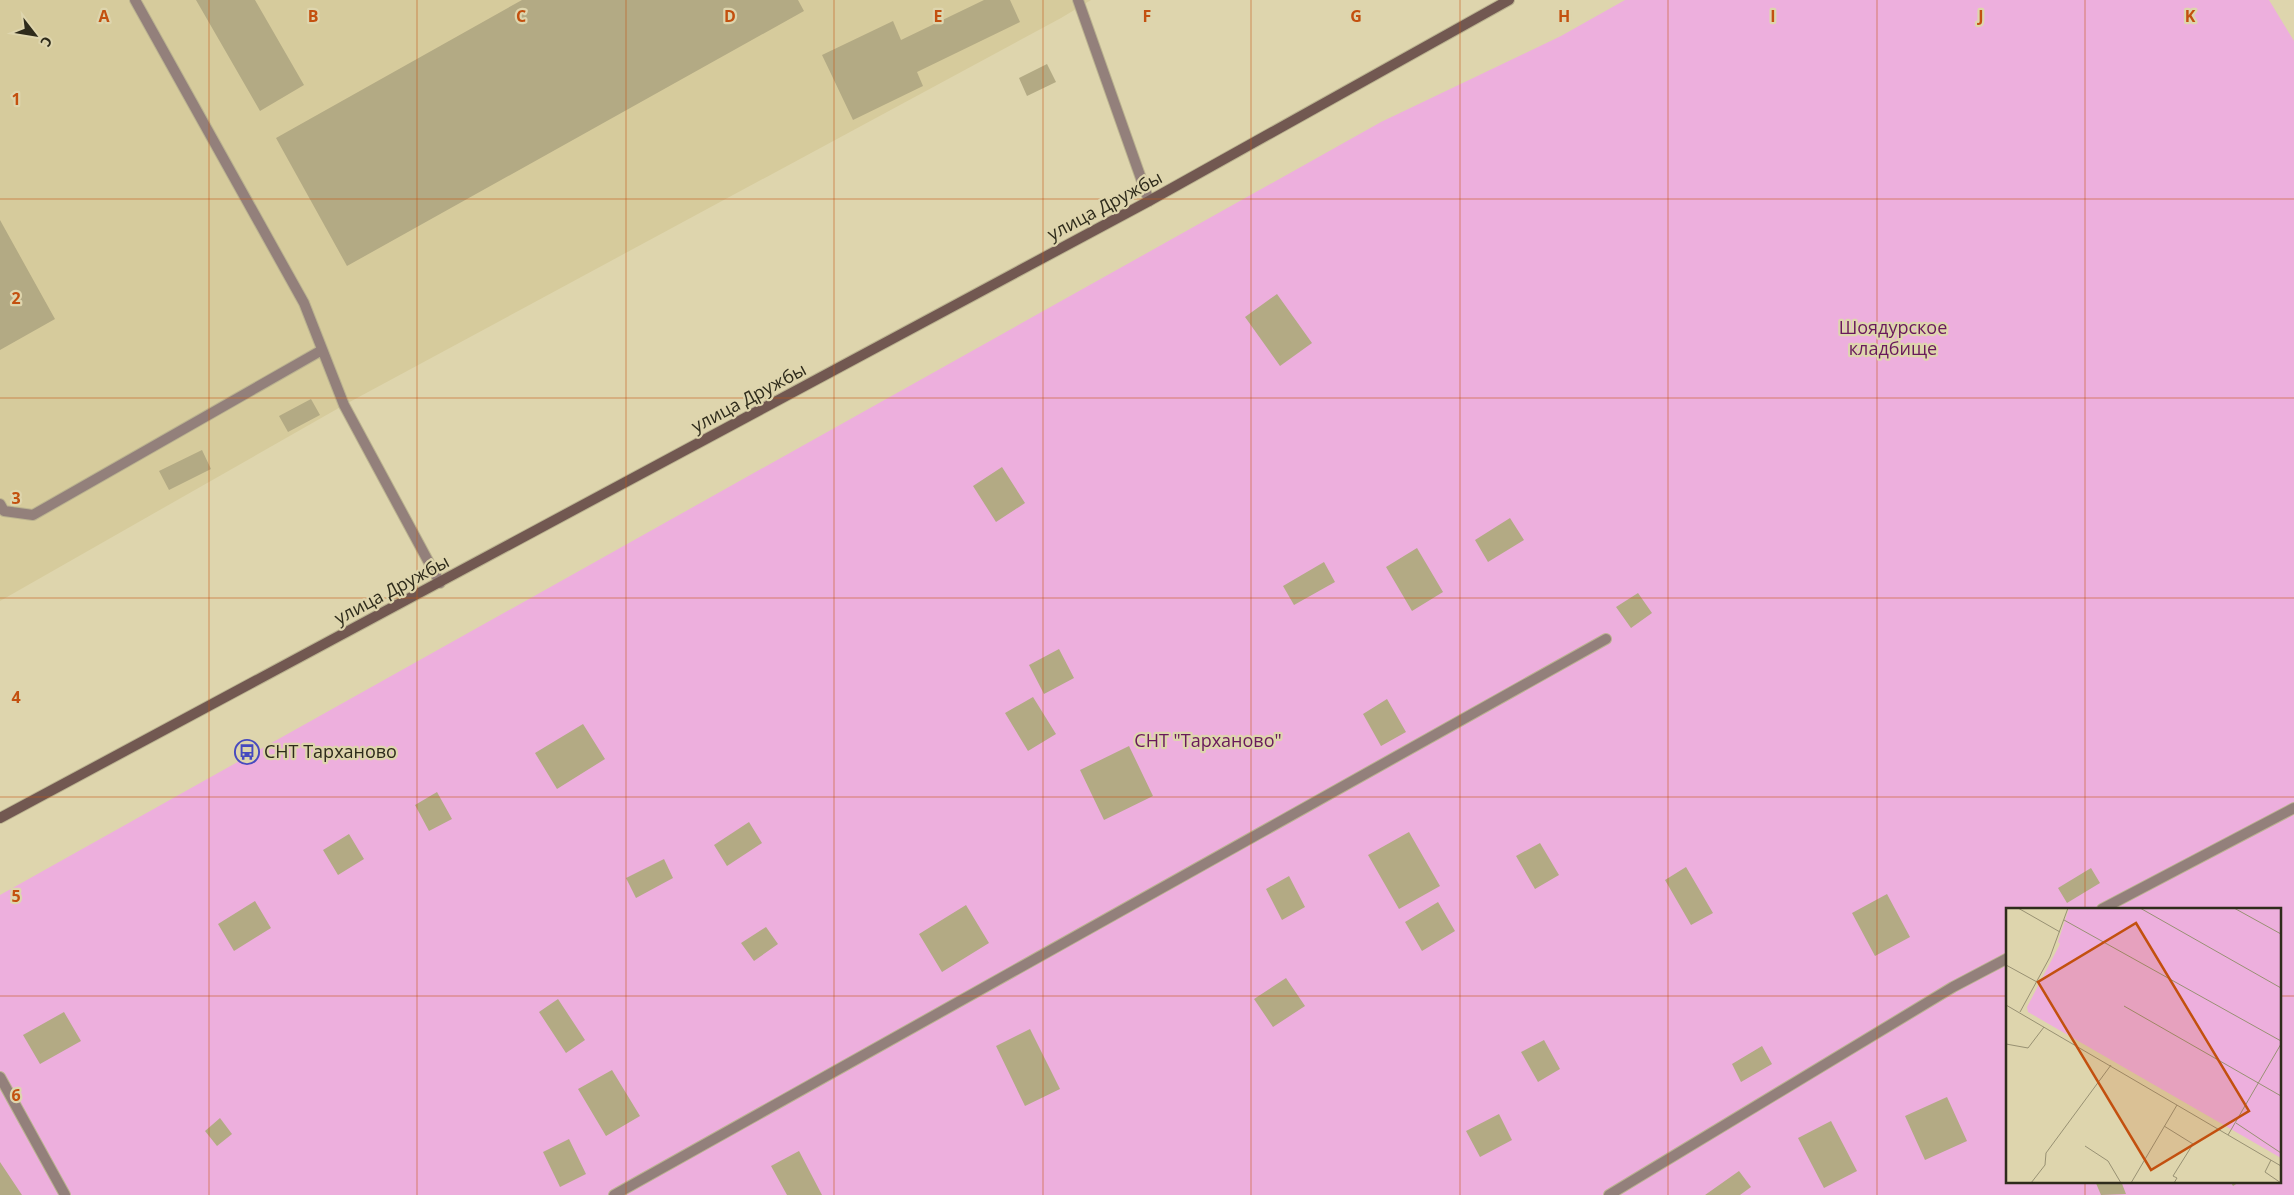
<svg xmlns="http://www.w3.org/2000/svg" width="2294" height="1195" viewBox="0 0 2294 1195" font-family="'Open Sans',sans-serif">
	<rect width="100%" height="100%" fill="#ded5ad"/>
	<path fill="#d6cb9c" d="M0,0h1091l-30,18 -717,387 -344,196z"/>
	<path fill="#edafdd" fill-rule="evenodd" d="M1625,0h644l25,41v1154h-2294v-300l1381,-773 180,-86zM2008,909h272v272h-272z"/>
	<path fill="#b3aa84" d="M196,0h59l49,85 -44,26z
		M522,0h276l6,11 -457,255 -71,-128z
		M984,0h26l10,22 -103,50 6,14 -70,34 -31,-65 71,-34 8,19z
		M1047,64l9,18 -29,14 -8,-18z
		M0,220l55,99 -55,31z
		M1277,294l35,49 -32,23 -35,-49z
		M311,399l9,16 -32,17 -9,-16z
		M202,450l9,19 -42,21 -10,-19z
		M1002,467l23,36 -29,19 -23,-36z
		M1510,518l14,22 -36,22 -13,-22z
		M1417,548l26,44 -31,19 -26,-44z
		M1324,562l11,20 -41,23 -11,-19z
		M1638,593l14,20 -21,15 -15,-21z
		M1059,649l15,29 -30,16 -15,-29z
		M1033,697l23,37 -28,17 -23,-38z
		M1387,699l19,33 -25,14 -18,-32z
		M583,724l22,35 -48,30 -22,-36z
		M1129,746l24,50 -49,24 -24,-50z
		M437,792l15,27 -23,12 -14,-26z
		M749,822l13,21 -35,23 -13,-21z
		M1409,832l31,54 -41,23 -31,-54z
		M349,834l15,25 -26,16 -15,-25z
		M1540,843l19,32 -24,14 -19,-33z
		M664,859l9,19 -37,20 -10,-20z
		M1686,867l27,46 -22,12 -26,-45z
		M2091,868l9,15 -33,20 -9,-15z
		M1289,876l16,31 -23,13 -16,-31z
		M1887,894l23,43 -35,19 -23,-43z
		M255,901l16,27 -37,23 -16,-27z
		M1438,902l17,29 -33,20 -17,-29z
		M966,905l23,38 -47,29 -23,-38z
		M766,927l12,17 -24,17 -13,-18z
		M1286,978l19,28 -32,21 -19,-28z
		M558,999l27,41 -19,13 -27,-41z
		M64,1012l17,29 -41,23 -17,-29z
		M1030,1029l30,60 -35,17 -29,-60z
		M1544,1040l16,29 -22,13 -17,-30z
		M1762,1046l10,18 -31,18 -9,-18z
		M612,1070l28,46 -34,20 -28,-47z
		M1947,1097l20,44 -42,19 -20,-44z
		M1499,1114l13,26 -32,17 -14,-26z
		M220,1118l12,16 -15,12 -12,-15z
		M1831,1121l26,50 -33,17 -26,-50z
		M569,1139l17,35 -26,13 -17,-35z
		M799,1151l23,44h-35l-16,-29z
		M0,1162l22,33h-22z
		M1739,1171l12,16 -11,8h-35z
		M2095,1181h26l5,13 -25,1z
		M2230,1181h11l-8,5z"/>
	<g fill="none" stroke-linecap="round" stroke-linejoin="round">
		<defs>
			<path id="lane" d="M135,0l169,303 40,102 96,178
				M1078,0l71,201
				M0,504l4,7 29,4 289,-165"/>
			<path id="street" d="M2102,909l192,-101
				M0,1077l65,118
				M614,1195l992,-556
				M1609,1195l344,-208 55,-29"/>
			<path id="secondary" d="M0,818l1149,-617 360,-201"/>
		</defs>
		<use href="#lane" stroke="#bbb390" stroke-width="12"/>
		<use href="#street" stroke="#bbb390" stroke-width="12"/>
		<use href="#secondary" stroke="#bbb390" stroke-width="12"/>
		<use href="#lane" stroke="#93807b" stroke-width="10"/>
		<use href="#street" stroke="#93807b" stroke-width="10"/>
		<use href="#secondary" stroke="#725851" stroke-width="10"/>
	</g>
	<path fill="none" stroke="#c3500f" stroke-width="1" stroke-opacity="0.55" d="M209,0v1195M417,0v1195M626,0v1195M834,0v1195M1043,0v1195M1251,0v1195M1460,0v1195M1668,0v1195M1877,0v1195M2085,0v909M0,199h2294M0,398h2294M0,598h2294M0,797h2294M0,996h2008M2280,996h14M2085,1181v14"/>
	<defs>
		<symbol id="bus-ring" viewBox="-11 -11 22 22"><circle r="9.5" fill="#ded5ad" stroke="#474abf" stroke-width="1.5"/><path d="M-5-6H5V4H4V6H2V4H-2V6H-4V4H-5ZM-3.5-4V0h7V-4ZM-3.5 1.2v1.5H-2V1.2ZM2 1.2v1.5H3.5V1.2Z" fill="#474abf"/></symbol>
	</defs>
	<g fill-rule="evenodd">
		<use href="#bus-ring" x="233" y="738" width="28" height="28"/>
	</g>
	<g text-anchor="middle" stroke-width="4.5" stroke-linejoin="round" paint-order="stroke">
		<g font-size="18" fill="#2e2b1b" stroke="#ded5ad">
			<text transform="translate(1105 206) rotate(-28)" y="6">улица Дружбы</text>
			<text transform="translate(749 398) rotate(-28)" y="6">улица Дружбы</text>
			<text transform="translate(392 590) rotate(-28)" y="6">улица Дружбы</text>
		</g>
		<g font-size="18" fill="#69195b" stroke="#ded5ad">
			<text x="1893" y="334">Шоядурское<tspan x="1893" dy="21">кладбище</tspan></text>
			<text x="1208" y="747">СНТ "Тарханово"</text>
		</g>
		<g font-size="18" fill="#2e2b1b" stroke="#ded5ad" text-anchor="start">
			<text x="264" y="758">СНТ Тарханово</text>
		</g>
	</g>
	<g transform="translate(2006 908)">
		<rect width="275" height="275" fill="#ded5ad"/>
		<path d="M63,0h212v250l-253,-146 -1,-5 33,-63 -2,-2z" fill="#edafdd"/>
		<path fill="none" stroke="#989173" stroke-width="1" d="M12,0l42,24M134,0l141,80M228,0l47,26M58,12l217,121M0,57l31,17M0,97l275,161M118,98l157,90M14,104l30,-55 18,-49M0,136l22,4 16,-21M230,215l45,30M158,218l29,18 -20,32 4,2 -3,5M222,227l53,-91M79,238l23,15 13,22M265,252l-6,12 16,11M25,275l14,-18 1,-12 65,-88M125,275l46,-78"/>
		<path fill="#c3500f" fill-opacity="0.15" stroke="#c3500f" stroke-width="2.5" d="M130,15l113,188 -98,59 -113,-188z"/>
		<rect width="275" height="275" fill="none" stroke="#2e2b1b" stroke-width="2.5"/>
	</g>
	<g font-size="16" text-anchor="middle" font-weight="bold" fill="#c3500f" stroke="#ded5ad" stroke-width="4.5" stroke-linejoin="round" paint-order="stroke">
		<text x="104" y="22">A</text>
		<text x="313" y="22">B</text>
		<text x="521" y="22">C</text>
		<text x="730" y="22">D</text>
		<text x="938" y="22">E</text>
		<text x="1147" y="22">F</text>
		<text x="1356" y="22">G</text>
		<text x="1564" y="22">H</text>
		<text x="1773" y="22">I</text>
		<text x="1981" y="22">J</text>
		<text x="2190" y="22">K</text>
		<text x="16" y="105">1</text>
		<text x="16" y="304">2</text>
		<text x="16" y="504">3</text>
		<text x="16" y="703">4</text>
		<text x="16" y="902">5</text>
		<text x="16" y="1101">6</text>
	</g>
	<g transform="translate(35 35) rotate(121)" stroke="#ded5ad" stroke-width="4" paint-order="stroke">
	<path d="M0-4L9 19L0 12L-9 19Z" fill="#2e2b1b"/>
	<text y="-8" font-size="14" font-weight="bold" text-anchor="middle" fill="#2e2b1b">С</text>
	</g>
</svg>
